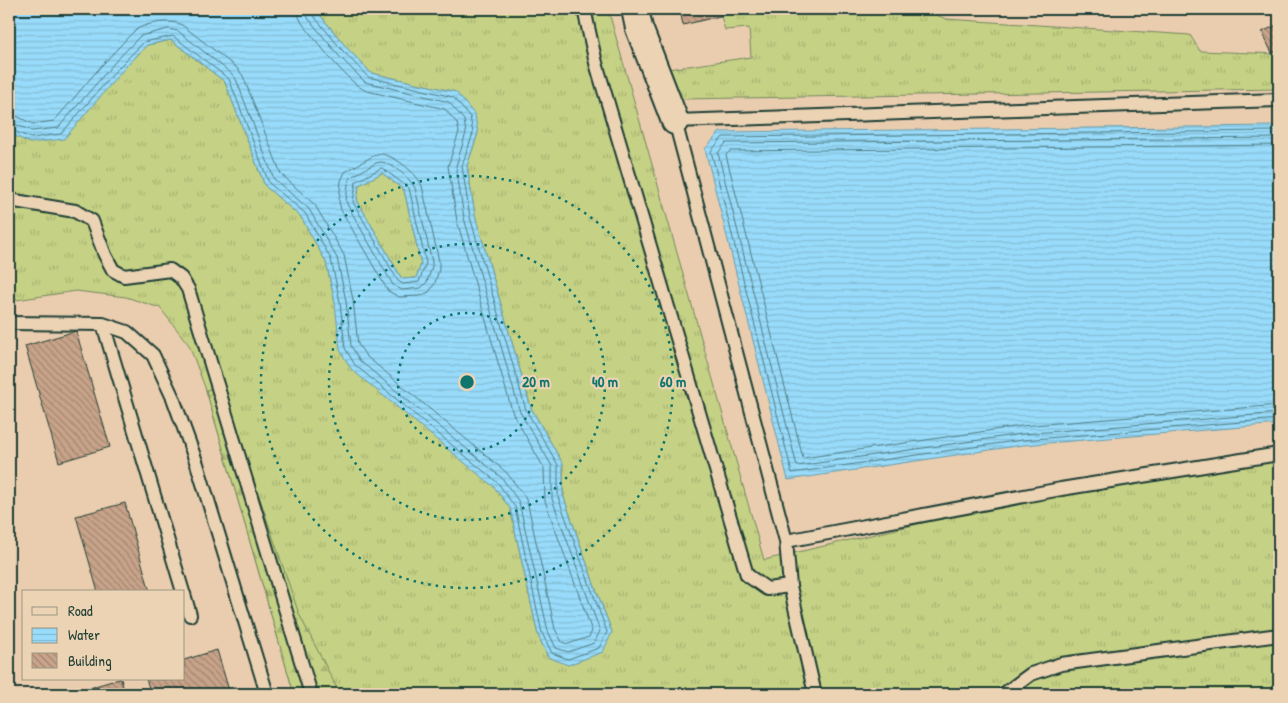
<svg xmlns="http://www.w3.org/2000/svg" width="1288" height="703" viewBox="0 0 1288 703" font-family="'Patrick Hand',sans-serif">
	<defs>
		<pattern id="grass-tufts" width="24" height="20" patternUnits="userSpaceOnUse" patternTransform="scale(1.25)"><rect width="24" height="20" fill="#c5d184"/><path d="M3 7l-1-3M5 7V3M7 7l1-3M15 17l-1-3M17 17v-4M19 17l1-3" fill="none" stroke="#a9b473"/></pattern>
		<pattern id="forest-firs" width="22" height="20" patternUnits="userSpaceOnUse" patternTransform="scale(1.25)"><rect width="22" height="20" fill="#c5d184"/><path d="M5 1l3.5 6h-7zM16 11l3.5 6h-7z" fill="#a9b473"/></pattern>
		<pattern id="water-rules" width="6" height="5" patternUnits="userSpaceOnUse" patternTransform="scale(1.25)"><rect width="6" height="5" fill="#98dbfa"/><path d="M0 2.5h6" fill="none" stroke="#83bdd7"/></pattern>
		<pattern id="building-back-hatch" width="6" height="6" patternUnits="userSpaceOnUse" patternTransform="scale(1.25)"><rect width="6" height="6" fill="#c8a389"/><path d="M-1 5l2 2M0 0l6 6M5-1l2 2" fill="none" stroke="#a28671"/></pattern>
	</defs>
	<rect width="100%" height="100%" fill="#eacdaf"/>
	<filter id="ink" filterUnits="userSpaceOnUse"><feTurbulence type="fractalNoise" baseFrequency=".02" numOctaves="2"/><feDisplacementMap in="SourceGraphic" scale="10" xChannelSelector="R" yChannelSelector="G"/><feConvolveMatrix kernelMatrix="1 2 1 2 8 2 1 2 1" color-interpolation-filters="sRGB"/></filter>
	<g filter="url(#ink)">
		<path fill="url(#grass-tufts)" stroke="#72875c" d="M315,9h293l156,551 321,-75 194,-25v234h-985l-88,-304 -17,-45 -29,-37 -34,-11 -50,-6 -67,10v-168l21,10 93,-73 24,-25 24,-5 54,42 40,104 36,31 25,45 9,41 159,184 16,21 28,127 10,22 64,-25 -17,-45 -32,-92v-31l-32,-56 -56,-193 -8,-49 11,-33 -22,-41 -85,-19 -24,-25z
			M719,9h204l23,10 244,16 10,16 79,3v35l-598,10 -13,-30 83,-12 -2,-29 -24,2z
			M382,173l22,17 17,74 -5,14 -14,1 -45,-79 2,-15z"/>
		<path fill="url(#forest-firs)" stroke="#72875c" d="M222,387l77,227 41,80h-46l-88,-304z"/>
		<path fill="url(#water-rules)" stroke="#689cab" fill-rule="evenodd" d="M9,9h306l32,39 24,25 85,19 19,23 3,18 -11,33 8,49 56,193 32,56v31l32,92 17,45 -9,20 -35,13 -20,-8 -10,-22 -28,-127 -16,-21 -143,-118 -11,-19 -5,-47 -9,-41 -25,-45 -36,-31 -40,-104 -54,-42 -24,5 -24,25 -59,69 -34,4 -21,-10zM382,173l22,17 17,74 -5,14 -14,1 -45,-79 2,-15z
			M1279,126v298l-256,21 -235,35 -83,-331 15,-17z"/>
		<g fill="none" stroke-linecap="round" stroke-linejoin="round">
			<path stroke="#4f7c83" stroke-width="1" d="M9,115l7,1 17,8 21,-3c22,-24 41,-50 64,-73 6,-6 12,-14 19,-19 10,-6 35,-10 45,-4l55,43 6,8 38,98 34,31 29,50 9,45 5,44 8,12 141,117 18,24 3,8 27,124 7,13 6,2 21,-7 3,-6 -47,-130 -1,-33 -31,-54 -56,-193 -9,-55 11,-34 -2,-9 -12,-14 -78,-18c-18,-6 -52,-52 -65,-68l-3,-6 -1,-8
				M9,123l6,1 17,7 26,-3 57,-66 25,-26 28,-7 10,2 54,43 4,5 38,100 35,30 28,49 9,43 5,45 9,15 142,117 17,24 29,129 8,17 12,4 26,-9 6,-12 -48,-132v-33l-32,-54 -56,-194 -8,-52 10,-33 -2,-13 -15,-18 -84,-20 -26,-26 -31,-38 -3,-9
				M9,129l22,9 30,-4 59,-68 24,-24 29,-6 56,43 40,104 36,30 26,46 9,43 5,46 10,17 143,118 17,24 27,126 10,20 16,6 31,-11 8,-16 -49,-135v-32l-32,-55 -56,-193 -8,-51 11,-33 -3,-16 -17,-20 -85,-20 -25,-26 -31,-37 -1,-5
				M1279,131l-556,6 -12,14 81,322 230,-33 257,-21
				M1279,138l-553,5 -8,10 79,313 225,-32 257,-21
				M1279,145l-549,6 -4,4 77,303 218,-32 258,-21
				M382,154c13,2 36,20 40,32l17,75v8l-4,14 -6,9 -9,4 -21,1 -11,-6 -47,-81 -2,-9 2,-20 4,-9 28,-16z
				M382,162c11,2 28,16 33,26l17,74v5l-5,15 -6,6 -19,2 -9,-5 -45,-79 -2,-5 2,-17 3,-7 25,-14z
				M382,168l27,20 17,75 -7,19 -16,2 -5,-3 -45,-79 3,-20z"/>
		</g>
		<path fill="url(#building-back-hatch)" stroke="#1f3d34" d="M686,9h36l2,6 -41,10 -3,-15z
			M1279,24v26l-7,3 -10,-21z
			M76,331l34,116 -51,15 -34,-116z
			M125,503l25,89h-52l-22,-76z
			M217,650l13,44h-79l-5,-15h38v-19z
			M121,679l4,15h-57l51,-15z"/>
		<g fill="none" stroke-linecap="round" stroke-linejoin="round">
			<defs>
				<path id="service" d="M584,9l12,54 151,512 20,14 23,-3
					M1279,100l-604,21 111,420 275,-52 218,-35
					M9,200l66,11 17,10 13,34 8,15 11,6 46,-6 11,8 7,11 123,405
					M9,323l94,1 24,8 26,23 20,43 24,66 70,230
					M103,324l80,268
					M786,541l4,45 25,108
					M184,594l6,21
					M1004,694l27,-20 30,-10 218,-29"/>
				<path id="minor" d="M635,9l4,19 36,93"/>
			</defs>
			<use href="#service" stroke="#1f3d34" stroke-width="16"/>
			<use href="#minor" stroke="#1f3d34" stroke-width="30"/>
			<use href="#service" stroke="#ebd3b4" stroke-width="12"/>
			<use href="#minor" stroke="#ebd3b4" stroke-width="26"/>
		</g>
	</g>
	<g fill="none" stroke="#0f766e" stroke-width="2.5" stroke-dasharray="2.5 5">
		<circle cx="467" cy="382" r="69"/>
		<circle cx="467" cy="382" r="138"/>
		<circle cx="467" cy="382" r="206"/>
	</g>
	<circle cx="467" cy="382" r="8" fill="#0f766e" stroke="#ebd3b4" stroke-width="2.5"/>
	<g font-size="15" text-anchor="middle" font-weight="bold" fill="#0f766e" stroke="#ebd3b4" stroke-width="4.5" stroke-linejoin="round" paint-order="stroke">
		<text x="536" y="387">20 m</text>
		<text x="605" y="387">40 m</text>
		<text x="673" y="387">60 m</text>
	</g>
	<rect width="1288" height="703" fill="none" stroke="#ebd3b4" stroke-width="30"/>
	<rect x="15" y="15" width="1258" height="673" fill="none" stroke="#1f3d34" stroke-width="2" filter="url(#ink)"/>
	<rect x="22" y="590" width="162" height="90" fill="#ebd3b4" stroke="#999781"/>
	<rect x="32" y="607" width="25" height="8" fill="#ebd3b4" stroke="#999781"/>
	<text x="68" y="616" font-size="15" fill="#1f3d34">Road</text>
	<rect x="32" y="628" width="25" height="15" fill="url(#water-rules)" stroke="#999781"/>
	<text x="68" y="640" font-size="15" fill="#1f3d34">Water</text>
	<rect x="32" y="653" width="25" height="15" fill="url(#building-back-hatch)" stroke="#999781"/>
	<text x="68" y="666" font-size="15" fill="#1f3d34">Building</text>
</svg>
